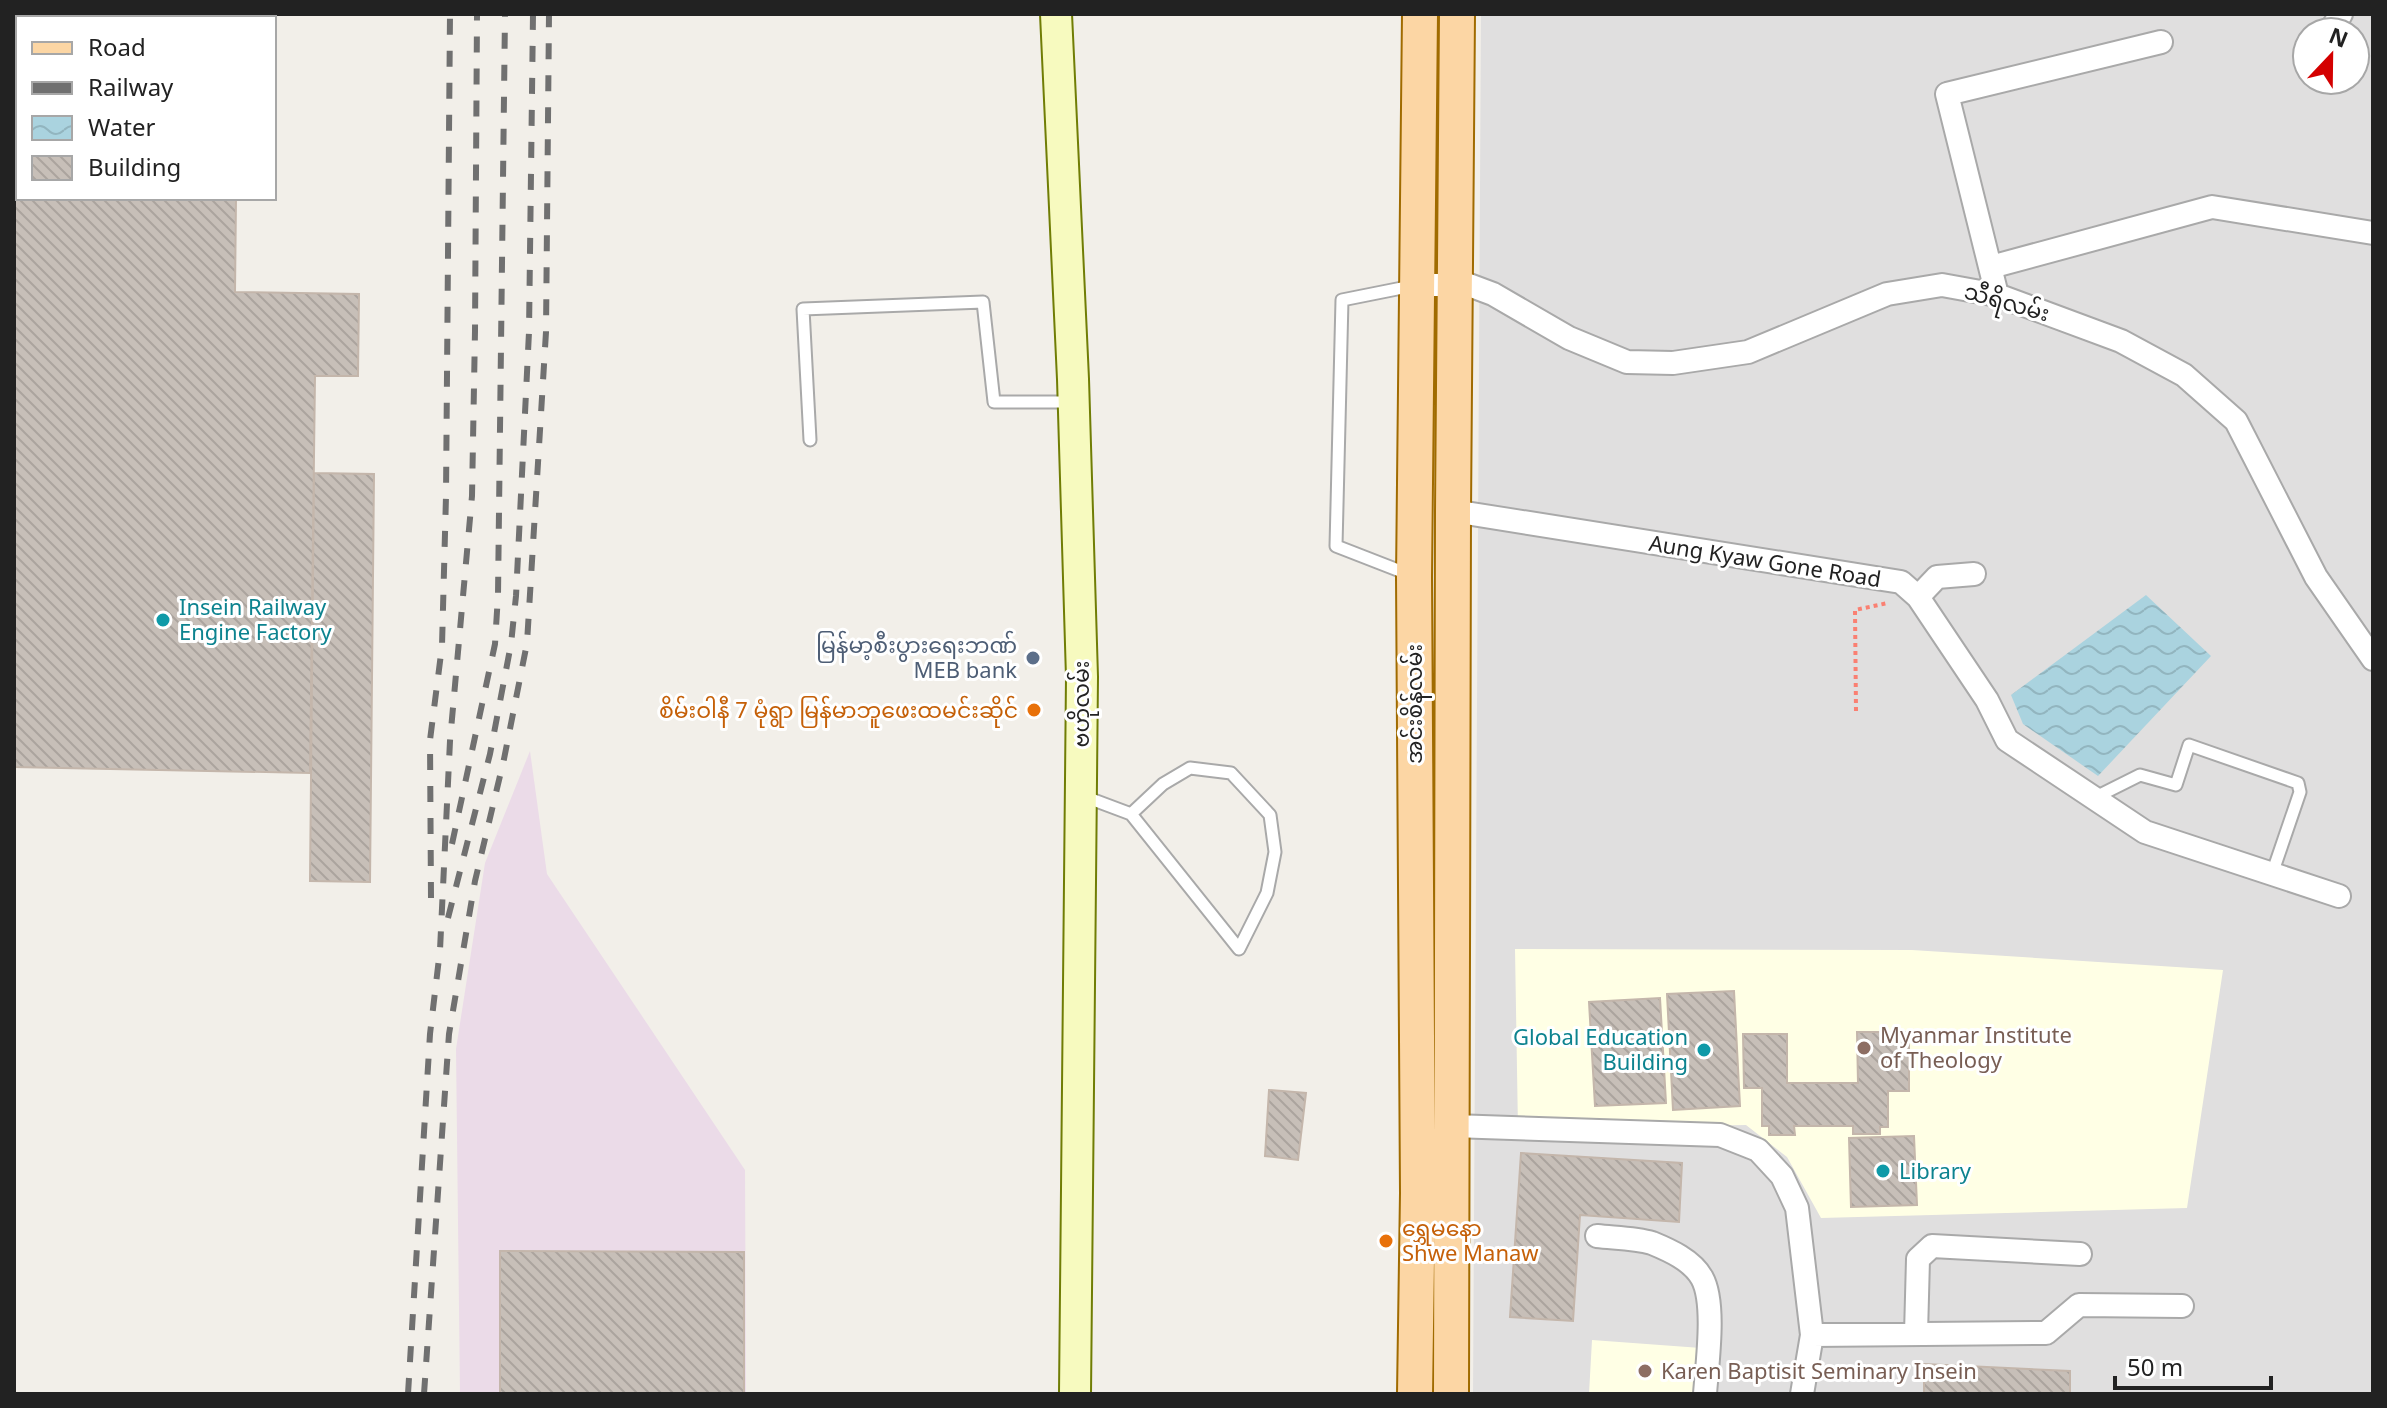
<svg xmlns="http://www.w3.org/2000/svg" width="2387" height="1408" viewBox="0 0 2387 1408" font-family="'Noto Sans','Noto Sans Myanmar',sans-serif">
	<defs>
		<pattern id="water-waves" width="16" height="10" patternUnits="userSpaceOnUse" patternTransform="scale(2)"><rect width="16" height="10" fill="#aad3df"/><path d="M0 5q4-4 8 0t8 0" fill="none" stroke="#92b5bf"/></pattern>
		<pattern id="building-back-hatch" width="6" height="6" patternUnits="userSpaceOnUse" patternTransform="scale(2)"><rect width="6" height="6" fill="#c7bfb8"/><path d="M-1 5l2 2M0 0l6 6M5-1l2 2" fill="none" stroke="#aba49e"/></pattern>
	</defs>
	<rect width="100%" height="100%" fill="#f2efe9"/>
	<path fill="#e0dfdf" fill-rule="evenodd" d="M1481,14h892v1380h-900zM2307,32h48v48h-48z"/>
	<path fill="#ffffe5" d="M1515,949l397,1 311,20 -36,238 -366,10 -34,-61 -41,-32 -228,4z
		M1592,1340l109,8 -3,46h-109z"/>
	<path fill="#ebdbe8" d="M530,751l17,123 198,296 1,224h-286l-4,-345 29,-186z"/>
	<path fill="url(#water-waves)" d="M2146,595l65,61 -113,120 -75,-52 -12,-29z"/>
	<path fill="url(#building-back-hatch)" stroke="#c4b6ab" stroke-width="2" d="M14,197l167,3v-2h55l-1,94 124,2 -1,82h-43l-5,397 -296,-6z
		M314,473l60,1 -4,408 -60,-1z
		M1734,991l6,115 -67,4 -6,-116z
		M1660,998l6,105 -71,3 -6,-104z
		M1857,1032h52v59h-21v36h-8v7h-27v-8h-59l1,9h-26v-9h-7v-38h-18l-1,-54h44v49h71z
		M1269,1090l37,3 -8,67 -33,-4z
		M1914,1136l3,69 -66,2 -2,-69z
		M1521,1153l161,10 -3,59 -99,-7 -7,106 -63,-4z
		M500,1251l244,1v142h-244z
		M1924,1364l146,7v23h-146z"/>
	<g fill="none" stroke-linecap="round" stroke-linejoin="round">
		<defs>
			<path id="lane" d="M77,14l4,4
				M14,87l4,-5
				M810,440l-7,-131 180,-7 11,100h76
				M1408,574l-72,-28 6,-246 70,-14
				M1083,796l48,18 108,135 28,-56 8,-41 -5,-37 -39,-42 -41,-5 -27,16 -32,30
				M2092,799l48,-24 36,10 13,-40 109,38 2,9 -28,82"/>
			<path id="street" d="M2334,25l7,-11
				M1991,267l221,-60 161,26
				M1417,285h52l24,9 76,44 58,24 46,1 75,-11 139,-58 55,-9 55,10 124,46 63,34 52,46 80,156 57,82
				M1997,295l-50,-201 214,-52
				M1453,511l448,71 17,15 69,103 20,40 138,92 194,64
				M1918,597l19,-20 37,-3
				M1453,1126l267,9 38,15 24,26 15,32 15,127 -10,59
				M1597,1236c17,2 38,2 55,7 17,7 40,17 50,35 14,25 5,87 3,116
				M1916,1334l2,-75 14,-13 148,8
				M1812,1335l234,-2 33,-28 103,1"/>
			<path id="secondary" d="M1056,14l17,365 9,298 -7,717"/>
			<path id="primary" d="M1415,1394l3,-201 -4,-616 6,-563
				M1451,1394l2,-883 4,-497"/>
		</defs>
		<use href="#lane" stroke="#a9a9a9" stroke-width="15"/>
		<use href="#street" stroke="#a9a9a9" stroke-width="26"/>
		<use href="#secondary" stroke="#707d05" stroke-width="34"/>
		<use href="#primary" stroke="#a06b00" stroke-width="38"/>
		<path stroke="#fa8072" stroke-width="4" stroke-dasharray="4 4" stroke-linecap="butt" d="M1856,711l-1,-101 33,-7"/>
		<use href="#lane" stroke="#fff" stroke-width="11"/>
		<use href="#street" stroke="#fff" stroke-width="22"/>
		<use href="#secondary" stroke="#f7fabf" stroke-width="30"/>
		<use href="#primary" stroke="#fcd6a4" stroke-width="34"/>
		<path stroke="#707070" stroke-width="6" stroke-dasharray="16 16" stroke-linecap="butt" d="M452,844l43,-200 3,-49 7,-581
			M431,898l-1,-158 12,-94 4,-150 4,-482
			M448,918l42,-164 21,-110 5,-48 13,-264 4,-318
			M408,1394l22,-360 10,-84 10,-209 22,-245 3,-165 2,-317
			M424,1394l25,-360 26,-153 29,-122 23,-116 19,-311 3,-318"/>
	</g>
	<g fill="#0f9aa8" stroke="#fff" stroke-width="3">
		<circle cx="163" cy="620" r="8"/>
		<circle cx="1704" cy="1050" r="8"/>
		<circle cx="1883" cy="1171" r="8"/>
	</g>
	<circle fill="#5c6f8a" stroke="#fff" stroke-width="3" cx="1033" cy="658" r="8"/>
	<g fill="#e8710a" stroke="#fff" stroke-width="3">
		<circle cx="1034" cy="710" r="8"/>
		<circle cx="1386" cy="1241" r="8"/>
	</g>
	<g fill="#8d6e63" stroke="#fff" stroke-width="3">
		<circle cx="1864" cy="1048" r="8"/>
		<circle cx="1645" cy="1371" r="8"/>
	</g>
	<g text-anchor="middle" stroke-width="6" stroke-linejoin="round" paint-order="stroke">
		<g font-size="22" fill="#222" stroke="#fff">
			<text transform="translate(2007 302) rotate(16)" y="8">သီရိလမ်း</text>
			<text transform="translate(1765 561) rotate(9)" y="8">Aung Kyaw Gone Road</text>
			<text transform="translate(1081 704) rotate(-90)" y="8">ဗဟိုလမ်း</text>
			<text transform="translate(1414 704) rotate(-90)" y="8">အင်းစိန်လမ်း</text>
		</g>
		<g font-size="22" fill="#0d838f" stroke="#fff" text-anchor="start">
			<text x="179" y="615">Insein Railway<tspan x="179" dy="25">Engine Factory</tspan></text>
			<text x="1688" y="1045" text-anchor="end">Global Education<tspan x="1688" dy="25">Building</tspan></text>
			<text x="1899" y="1179">Library</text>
		</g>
		<g font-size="22" fill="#4e5e75" stroke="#fff" text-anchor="end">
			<text x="1017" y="653">မြန်မာ့စီးပွားရေးဘဏ်<tspan x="1017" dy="25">MEB bank</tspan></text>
		</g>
		<g font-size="22" fill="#c56008" stroke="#fff" text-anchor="end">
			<text x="1018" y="718">စိမ်းဝါနီ 7 မုံရွာ မြန်မာဘူဖေးထမင်းဆိုင်</text>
			<text x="1402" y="1236" text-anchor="start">ရွှေမနော<tspan x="1402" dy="25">Shwe Manaw</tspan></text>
		</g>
		<g font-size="22" fill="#785e54" stroke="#fff" text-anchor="start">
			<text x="1880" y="1043">Myanmar Institute<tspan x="1880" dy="25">of Theology</tspan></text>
			<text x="1661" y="1379">Karen Baptisit Seminary Insein</text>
		</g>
	</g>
	<rect width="2387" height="1408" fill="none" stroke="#222222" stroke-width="32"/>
	<rect x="16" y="16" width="260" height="184" fill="#ffffff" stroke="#a7a7a7" stroke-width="2"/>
	<rect x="32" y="42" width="40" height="12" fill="#fcd6a4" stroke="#a7a7a7" stroke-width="2"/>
	<text x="88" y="56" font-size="24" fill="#222222">Road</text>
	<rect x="32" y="82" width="40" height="12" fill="#707070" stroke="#a7a7a7" stroke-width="2"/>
	<text x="88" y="96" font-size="24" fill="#222222">Railway</text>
	<rect x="32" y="116" width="40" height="24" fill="url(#water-waves)" stroke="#a7a7a7" stroke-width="2"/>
	<text x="88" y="136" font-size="24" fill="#222222">Water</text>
	<rect x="32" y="156" width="40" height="24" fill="url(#building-back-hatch)" stroke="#a7a7a7" stroke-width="2"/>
	<text x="88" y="176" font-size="24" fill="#222222">Building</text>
	<g transform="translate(2331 56) rotate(22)"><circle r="38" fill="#ffffff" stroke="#a7a7a7" stroke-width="2"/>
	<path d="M0-6L14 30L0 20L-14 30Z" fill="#d40000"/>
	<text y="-12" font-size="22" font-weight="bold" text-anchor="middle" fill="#222222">N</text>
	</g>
	<path d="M2115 1376v12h156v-12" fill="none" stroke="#222222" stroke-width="4"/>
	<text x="2127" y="1376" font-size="24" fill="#222222" stroke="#ffffff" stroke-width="6" paint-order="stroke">50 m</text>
</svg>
